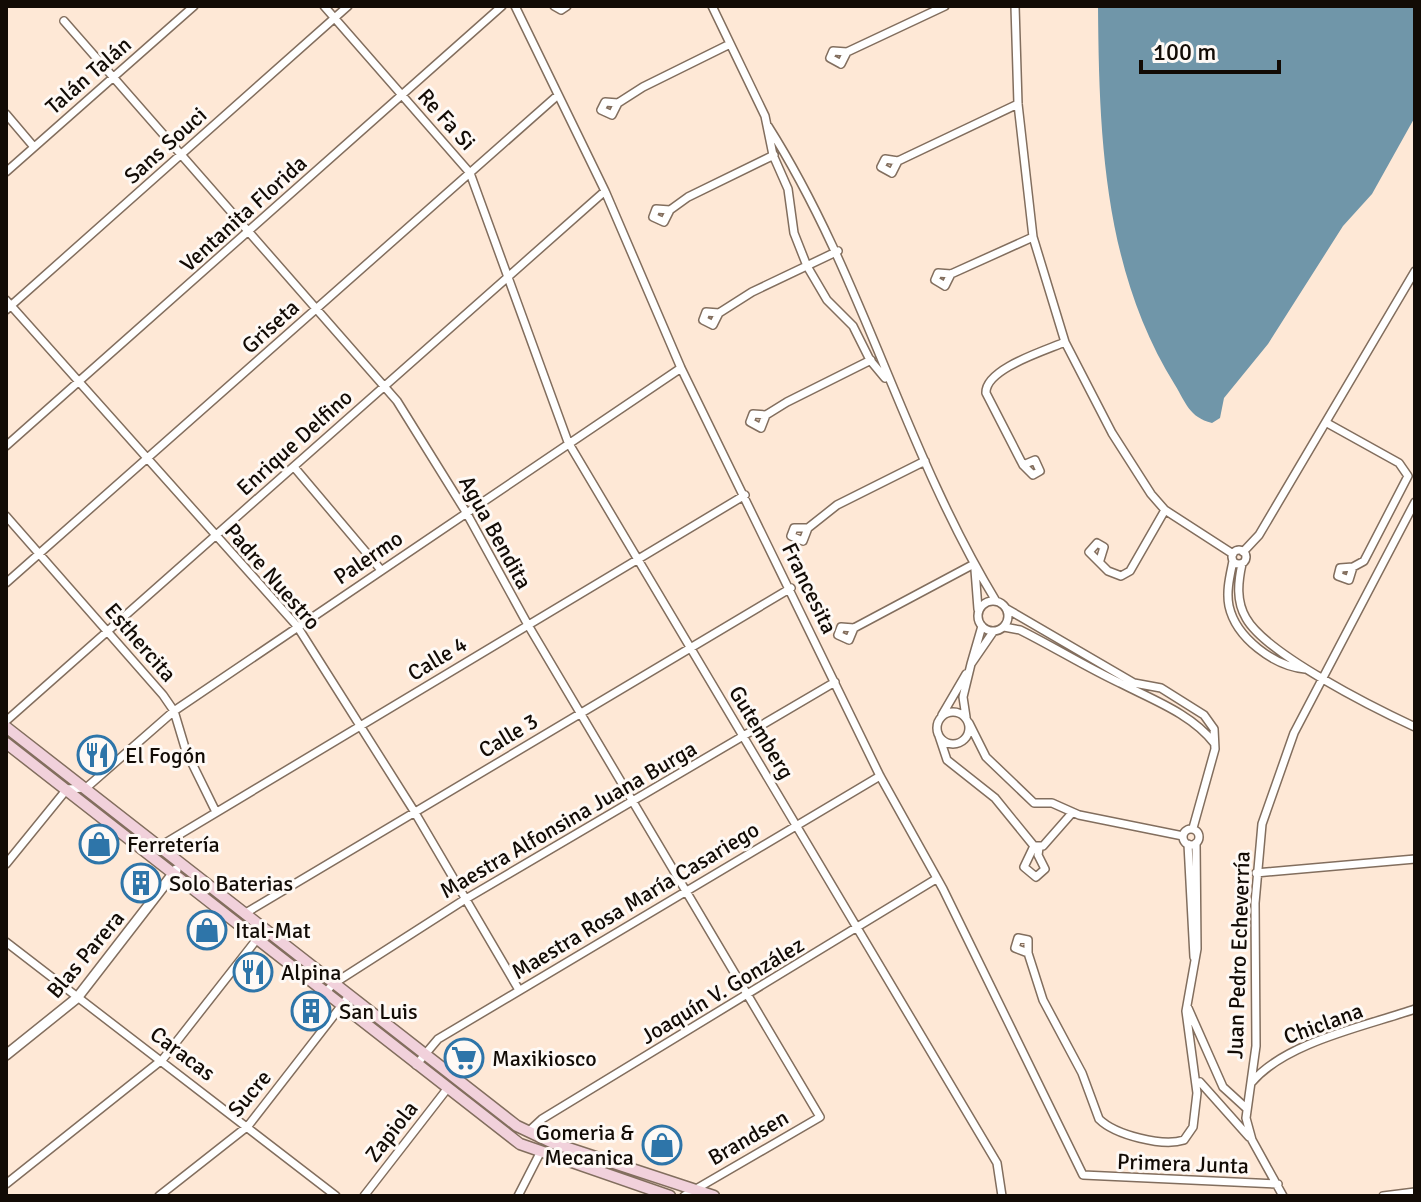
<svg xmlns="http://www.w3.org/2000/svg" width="1421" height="1202" viewBox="0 0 1421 1202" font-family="Signika,sans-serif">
	<rect width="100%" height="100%" fill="#fee8d6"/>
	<path fill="#7096a9" d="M1098,6h317v111l-43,77 -29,32 -75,118 -44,54 -4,20 -8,5c-23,-6 -26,-20 -37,-38 -71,-114 -76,-247 -77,-379z"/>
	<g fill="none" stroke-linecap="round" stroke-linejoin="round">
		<defs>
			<path id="minor" d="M324,6l146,167 98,269 429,721 5,33
				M515,6l90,185 76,177 199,408 63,113 140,286 195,9
				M554,6l7,4 6,-4
				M712,6l53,110 8,39 15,34 6,44 13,33 20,34 26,26 17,34 15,18
				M1015,6l3,98 15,133 32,105 47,91 39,61 14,16 68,44
				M64,21l333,380 69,111 62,113 292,492 -136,79
				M847,52l-6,12 -11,-6 3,-7 14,1 98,-46
				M618,103l-13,-1 -4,8 11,5 6,-12 25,-16 87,-43
				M6,114l28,33
				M768,126c95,150 136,324 228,475
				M898,161l-6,12 -11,-6 4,-8 13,2 120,-57
				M6,172l188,-166
				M670,210l-14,-1 -3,8 11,5 6,-12 18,-13 86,-42
				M951,274l-6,12 -10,-6 3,-7 13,1 82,-37
				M6,300l291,326 117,185 105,179
				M6,310l342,-304
				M719,313l-13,-1 -3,8 10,5 6,-12 33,-21 86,-41
				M766,415l-13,-1 -3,8 11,6 5,-13 21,-13 84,-42
				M1327,423l72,40 9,13 -44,85 -11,6 -13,1 -2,8 11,4 4,-13
				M6,446l496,-440
				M1023,465l12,-5 5,11 -7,4 -10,-10 -37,-72c-1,-24 58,-42 79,-51
				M294,467l87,103
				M6,516l157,179 11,16 12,40 30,61
				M808,528h-14l-3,8 12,5 5,-13 29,-23 88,-44
				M1232 557a7 7 0 1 1 14 0a7 7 0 1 1-14 0Z
				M1243,552l16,-17 156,-264
				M1100,560l4,-13 -7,-4 -8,9 19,19 13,5 9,-5 35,-61
				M1233,561c-3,15 -7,30 -4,45 7,32 45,60 76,63
				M1242,564c-4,18 -6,37 4,54 20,36 128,90 169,109
				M975,570l3,39
				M6,583l552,-488
				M978 616a15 15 0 1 1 30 0a15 15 0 1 1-30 0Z
				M1007,609l127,74 27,5 43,27 10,14 1,20 -22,79
				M982,626l-11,38 22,-32
				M1004,627l16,3c34,17 66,37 100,53 31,16 72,31 94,60
				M854,628l-5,12 -11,-5 3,-8 13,1 120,-64
				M937 728a16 16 0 1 1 32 0a16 16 0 1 1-32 0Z
				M942,715l24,-41
				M966,717l-3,-20 8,-33
				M6,721l599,-530
				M969,723l17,34 48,46h18l27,12 104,21
				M938,733l9,27 48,38 39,48h9l29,-33
				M1183 837a8 8 0 1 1 16 0a8 8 0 1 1-16 0Z
				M1188,844l6,113
				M1034,846l-10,21 12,10 9,-8 -7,-14 1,-7
				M157,848l588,-353
				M6,864l61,-75 19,-1 88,-77 507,-343
				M1256,873l159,-14
				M244,914l547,-326
				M6,942l330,254
				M1028,953l-13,-5 3,-10 10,2v13l15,47 39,73 17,46c16,16 64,28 85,21l9,-13 4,-34 -11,-82 11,-62 -1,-106
				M325,993l8,-9 131,-84 371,-218
				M1188,1008l35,79 23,21
				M416,1065l22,-26 442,-263
				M1200,1082l49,55
				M1252,1082c34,-40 114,-56 163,-73
				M528,1132l14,-13 394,-240
				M6,1184l157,-125 94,-120
				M159,1196l89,-70 101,-130
				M364,1196l83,-107
				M518,1196l22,-43
				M1283,1196l-31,-56 -6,-22 10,-72 -1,-143 7,-79 32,-91 121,-231
				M1383,1196l32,-4"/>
			<path id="tertiary" d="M6,1055l71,-57 99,-128"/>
			<path id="secondary" d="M6,727l511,399 36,17 161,53
				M6,743l514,401 150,52"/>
		</defs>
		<use href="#minor" stroke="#826e5e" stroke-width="10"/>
		<use href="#tertiary" stroke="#826e5e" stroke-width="12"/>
		<use href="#secondary" stroke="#826e5e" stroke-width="13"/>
		<use href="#minor" stroke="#fff" stroke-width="7"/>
		<use href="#tertiary" stroke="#fff" stroke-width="9"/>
		<use href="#secondary" stroke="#f1d1db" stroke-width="10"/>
	</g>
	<defs>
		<symbol id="restaurant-ring" viewBox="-11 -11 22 22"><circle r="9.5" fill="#fef9f5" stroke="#2e75a9" stroke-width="1.5"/><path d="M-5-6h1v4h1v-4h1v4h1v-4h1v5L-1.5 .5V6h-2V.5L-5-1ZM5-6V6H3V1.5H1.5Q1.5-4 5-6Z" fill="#2e75a9"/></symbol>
		<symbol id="shop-ring" viewBox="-11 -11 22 22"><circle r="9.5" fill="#fef9f5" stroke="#2e75a9" stroke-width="1.5"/><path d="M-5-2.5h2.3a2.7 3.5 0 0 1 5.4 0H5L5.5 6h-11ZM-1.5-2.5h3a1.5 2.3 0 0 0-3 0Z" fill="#2e75a9"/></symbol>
		<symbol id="building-ring" viewBox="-11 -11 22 22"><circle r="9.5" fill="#fef9f5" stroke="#2e75a9" stroke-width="1.5"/><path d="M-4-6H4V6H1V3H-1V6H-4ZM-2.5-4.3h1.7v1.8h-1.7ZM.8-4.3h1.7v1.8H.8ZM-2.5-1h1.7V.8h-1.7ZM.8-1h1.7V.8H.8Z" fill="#2e75a9"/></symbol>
		<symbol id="supermarket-ring" viewBox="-11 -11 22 22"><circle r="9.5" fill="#fef9f5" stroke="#2e75a9" stroke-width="1.5"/><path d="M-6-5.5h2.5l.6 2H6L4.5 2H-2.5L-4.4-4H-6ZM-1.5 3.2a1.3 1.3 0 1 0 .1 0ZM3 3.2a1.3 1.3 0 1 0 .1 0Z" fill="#2e75a9"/></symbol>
	</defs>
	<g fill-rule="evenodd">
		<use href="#restaurant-ring" x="75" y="733" width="44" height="44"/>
		<use href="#shop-ring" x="77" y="822" width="44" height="44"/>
		<use href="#building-ring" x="119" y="861" width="44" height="44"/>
		<use href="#shop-ring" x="185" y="908" width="44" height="44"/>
		<use href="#restaurant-ring" x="231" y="950" width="44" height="44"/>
		<use href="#building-ring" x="289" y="989" width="44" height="44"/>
		<use href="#supermarket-ring" x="442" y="1036" width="44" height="44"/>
		<use href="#shop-ring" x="640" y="1123" width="44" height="44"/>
	</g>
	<g text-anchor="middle" stroke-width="6" stroke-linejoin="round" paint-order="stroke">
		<g font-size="22" fill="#120b05" stroke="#fef9f5">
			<text transform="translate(88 75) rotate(-41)" y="8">Talán Talán</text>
			<text transform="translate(447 119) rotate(48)" y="8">Re Fa Si</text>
			<text transform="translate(165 145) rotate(-42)" y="8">Sans Souci</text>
			<text transform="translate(243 213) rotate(-42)" y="8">Ventanita Florida</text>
			<text transform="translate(270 326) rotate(-42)" y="8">Griseta</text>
			<text transform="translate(294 442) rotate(-42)" y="8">Enrique Delfino</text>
			<text transform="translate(496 532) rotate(61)" y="8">Agua Bendita</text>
			<text transform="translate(368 557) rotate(-34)" y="8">Palermo</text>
			<text transform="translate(273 576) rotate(49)" y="8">Padre Nuestro</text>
			<text transform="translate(810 588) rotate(64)" y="8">Francesita</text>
			<text transform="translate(141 642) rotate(49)" y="8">Esthercita</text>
			<text transform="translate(437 658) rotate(-31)" y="8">Calle 4</text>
			<text transform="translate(762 732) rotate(59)" y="8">Gutemberg</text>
			<text transform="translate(508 735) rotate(-31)" y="8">Calle 3</text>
			<text transform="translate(568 819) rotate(-30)" y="8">Maestra Alfonsina Juana Burga</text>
			<text transform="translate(635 900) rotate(-31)" y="8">Maestra Rosa María Casariego</text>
			<text transform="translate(85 954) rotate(-50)" y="8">Blas Parera</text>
			<text transform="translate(1238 955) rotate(-88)" y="8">Juan Pedro Echeverría</text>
			<text transform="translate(722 990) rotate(-31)" y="8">Joaquín V. González</text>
			<text transform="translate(1323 1023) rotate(-20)" y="8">Chiclana</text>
			<text transform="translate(183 1053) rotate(37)" y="8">Caracas</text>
			<text transform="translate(249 1093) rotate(-50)" y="8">Sucre</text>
			<text transform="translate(391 1131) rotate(-52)" y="8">Zapiola</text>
			<text transform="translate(748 1137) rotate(-30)" y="8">Brandsen</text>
			<text transform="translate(1183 1163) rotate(2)" y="8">Primera Junta</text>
		</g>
		<g font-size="22" fill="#120b05" stroke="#fef9f5" text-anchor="start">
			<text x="125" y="763">El Fogón</text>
			<text x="127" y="852">Ferretería</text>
			<text x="169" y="891">Solo Baterias</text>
			<text x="235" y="938">Ital-Mat</text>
			<text x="281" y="980">Alpina</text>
			<text x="339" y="1019">San Luis</text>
			<text x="492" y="1066">Maxikiosco</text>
			<text x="634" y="1140" text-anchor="end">Gomeria &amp;<tspan x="634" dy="25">Mecanica</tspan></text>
		</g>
	</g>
	<rect width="1421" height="1202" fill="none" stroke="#120b05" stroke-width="16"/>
	<path d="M1141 60v12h138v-12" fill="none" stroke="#120b05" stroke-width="4"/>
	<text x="1153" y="60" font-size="24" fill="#120b05" stroke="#fef9f5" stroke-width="6" paint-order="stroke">100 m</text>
</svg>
